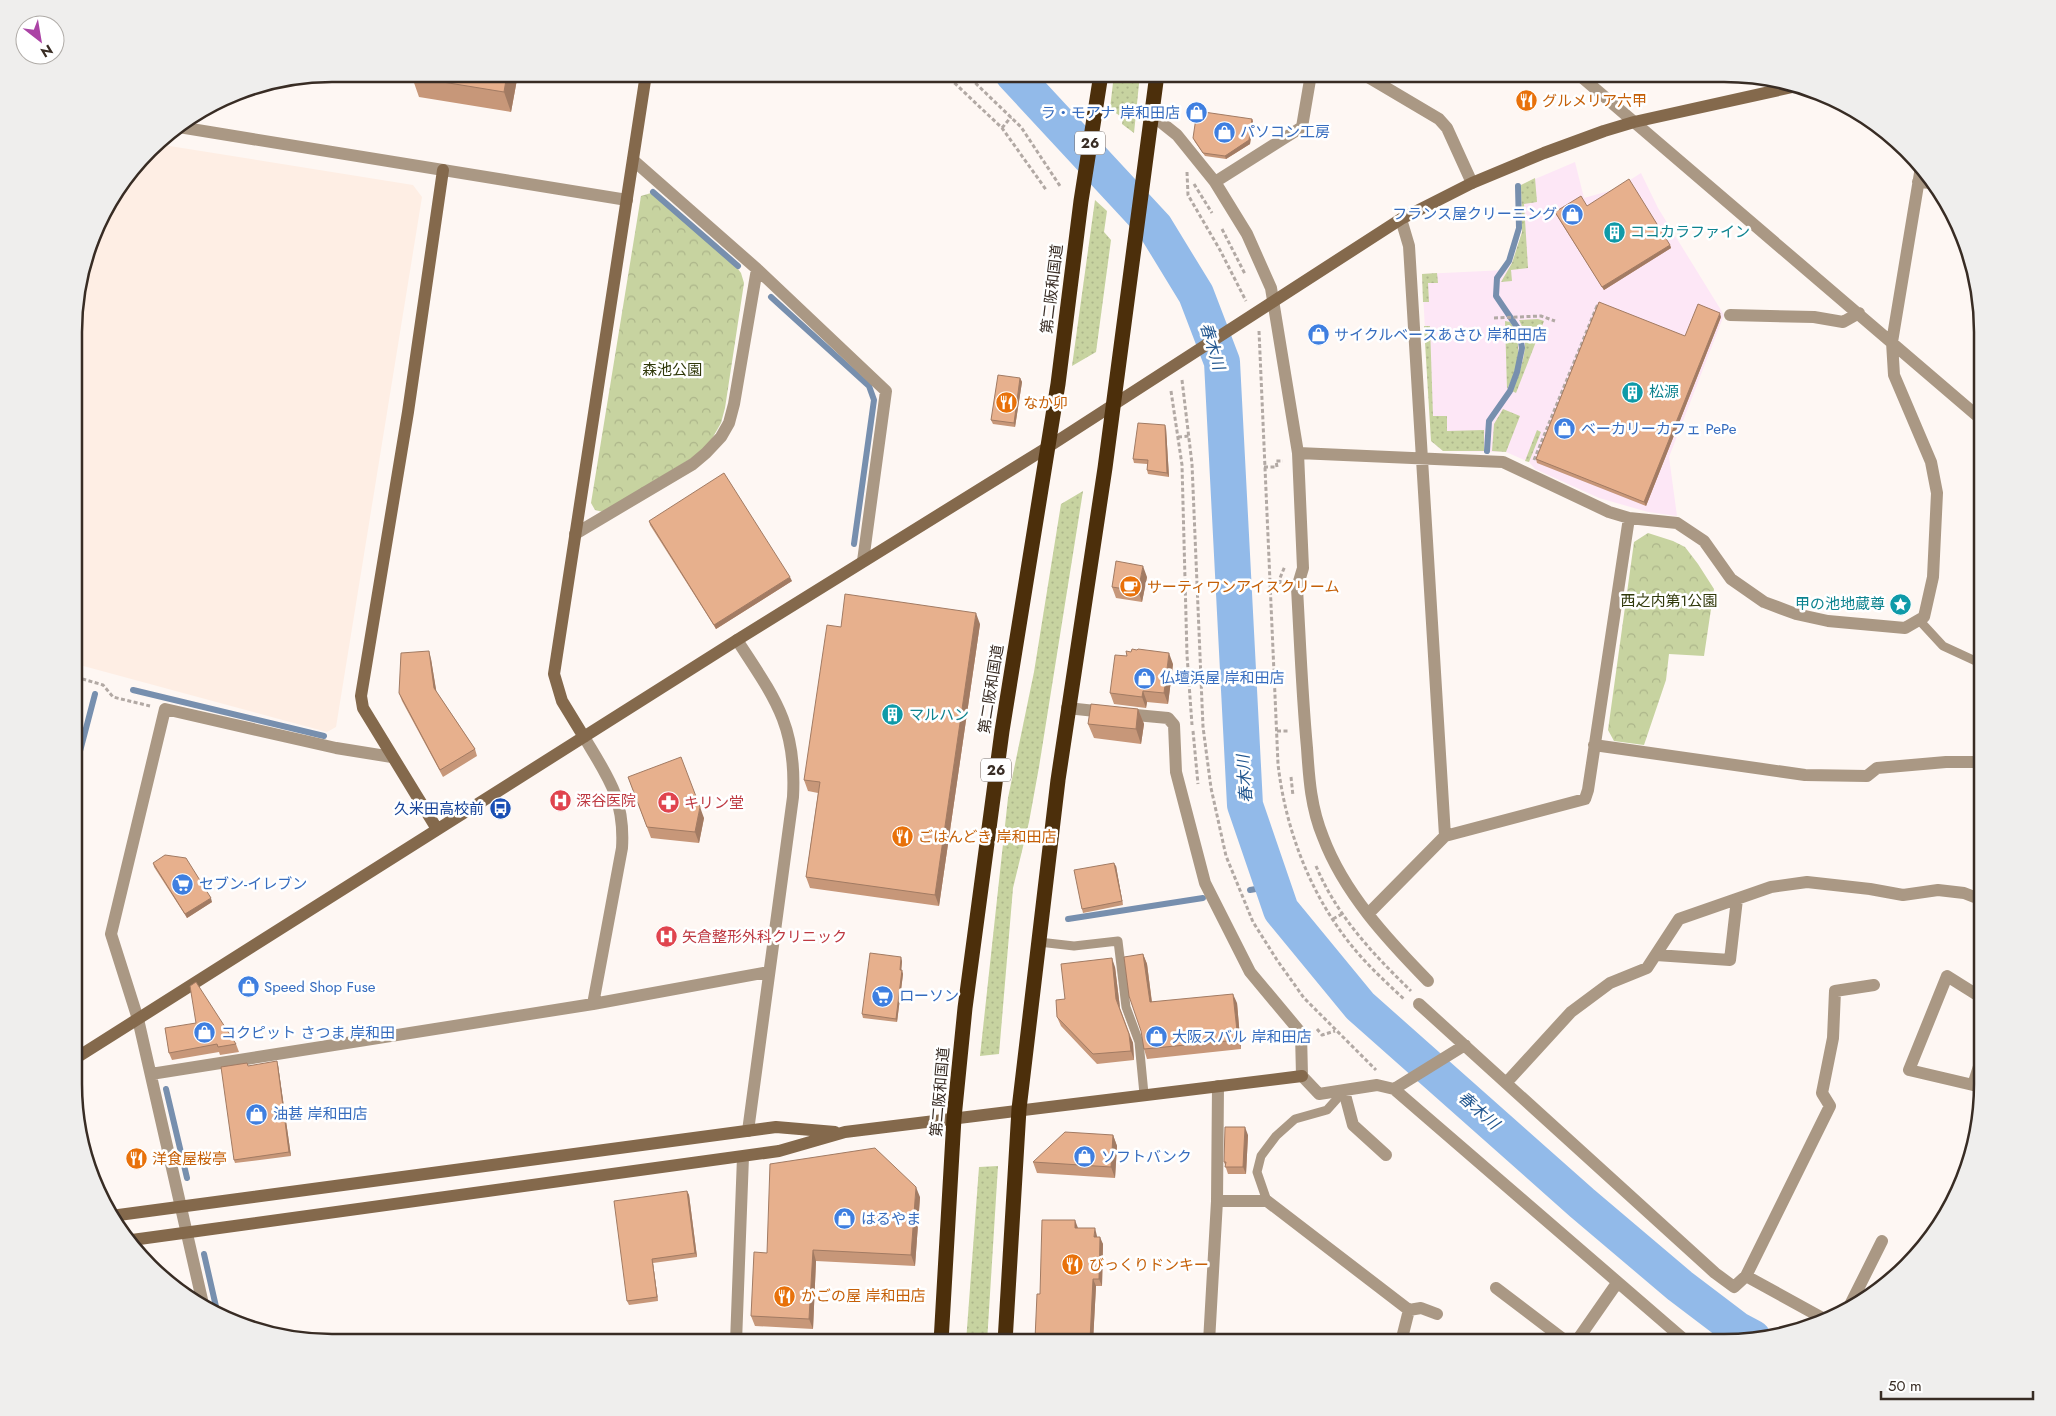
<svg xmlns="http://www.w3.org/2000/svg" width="2056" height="1416" viewBox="0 0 2056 1416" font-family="Jost,'Noto Sans JP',sans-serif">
	<defs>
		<pattern id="grass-dots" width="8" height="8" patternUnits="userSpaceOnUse" patternTransform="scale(1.25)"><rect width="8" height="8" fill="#c7d3a0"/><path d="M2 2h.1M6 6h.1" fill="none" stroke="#acb58a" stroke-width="1.8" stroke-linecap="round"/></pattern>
		<pattern id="park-crowns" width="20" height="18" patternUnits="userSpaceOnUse" patternTransform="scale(1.25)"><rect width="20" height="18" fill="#c7d3a0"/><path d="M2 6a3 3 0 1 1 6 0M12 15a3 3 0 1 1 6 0" fill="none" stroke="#acb58a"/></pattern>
	</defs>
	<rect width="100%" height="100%" fill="#fef7f3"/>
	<path fill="#fde7f6" d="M1575,162l9,36 32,-9 25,-16 17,35 66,107 -55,142 8,59 -29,-4 -49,-14 -64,-29 -6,-7 -23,-10 -63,-1 -12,-10 -9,-167 84,-4 6,-7 10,-31 -1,-47z"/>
	<path fill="#feeee4" d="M157,144l256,41 9,12 -86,530 -9,5 -251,-68v-365l25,-81z"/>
	<path fill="url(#grass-dots)" d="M1114,74h26l-6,59 -12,-9 1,-6 -13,-9z
		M1535,178l2,24 -13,2 4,64 -17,2 1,11 -11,1 11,-19 10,-31 -1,-47z
		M1095,200l12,11 -3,21 7,8 -15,112 -24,14z
		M1437,273l1,10h-10l1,19h-6l-1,-28z
		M1538,319l6,2 -28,72 -4,-2c9,-22 20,-48 7,-71z
		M1505,321l5,1c14,18 8,48 -3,67z
		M1424,326h6l3,90h14v15l37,-1v21h-41l-12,-10z
		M1503,409l17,7 -14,36 -14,-1 2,-27z
		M1537,430l4,2 -12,30 -4,-1z
		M1083,491l-44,276 -10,55 -16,66 -14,166 -19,2 28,-258 26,-126 27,-168z
		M998,1166l-11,176h-21l13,-175z"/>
	<path fill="url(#park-crowns)" d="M651,193l84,72 6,8 3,10 -19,125 -4,15 -12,21 -17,14 -89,54 -8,-2 -4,-7 50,-307z
		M1648,533l25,8 12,6 13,17 16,25 -10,67 -35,-2 -3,26 -22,65 -30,-4 -6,-11 26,-188z"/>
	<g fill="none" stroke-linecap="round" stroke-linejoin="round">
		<path stroke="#778fae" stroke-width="6" d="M653,192l85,74
			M771,297l98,89 5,14 -20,144
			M1487,451l2,-30 21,-30 7,-19 5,-24 -3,-18 -23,-34 1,-18 12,-17 10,-33 -1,-42
			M133,690l191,46
			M76,755h3l16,-61
			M1250,890l23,-4
			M1068,919l135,-21
			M166,1089l21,89
			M204,1254l13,57
			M1090,1340l110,1
			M1219,1341l2,1
			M670,1342l48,-6"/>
		<path stroke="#92bae9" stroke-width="36" d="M1013,74l142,153 41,67 26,68 23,443 36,105 79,96 222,197 98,83 58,44 15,8"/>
		<path stroke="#b2a9a4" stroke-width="3" stroke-dasharray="4 2.5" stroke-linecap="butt" d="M945,74l57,54 45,63
			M966,74l55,53 39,59
			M1072,74l2,3
			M1002,128l9,-11
			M1187,172l1,23 32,55 26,51
			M1194,184l18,29
			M1222,229l23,45
			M1494,318l47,-2 14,5
			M1259,331l19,433c8,71 37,143 86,196 13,14 27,27 41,40
			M1182,380l10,84 11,263 8,61 15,68 27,66 24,38 27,38 72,72
			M1171,391l11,74 5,190 5,70
			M1178,437l11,-1
			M1534,460l63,-154h3
			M1264,467h13l-1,-6h7
			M1280,584v-6l5,-12
			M76,677l27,8 10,12 37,9
			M1193,731l5,53
			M1277,731h13
			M1291,777l2,19
			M1316,866c21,50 56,87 95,125
			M1333,919l9,-5
			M1317,1029l5,6 13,-4
			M751,1336l170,4"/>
		<path stroke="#aa9884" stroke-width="9" d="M1919,620l24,26 39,18
			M1039,942l35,4 44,-5 8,66 13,35 5,52
			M1267,1201l-10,-29 4,-16 15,-20 19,-17 32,-9 17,-19"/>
		<path stroke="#aa9884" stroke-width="12" d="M1363,74l76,45 8,9 25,55
			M1578,74l404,346
			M1152,115l25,20 38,47 32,52 24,54 27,165 5,115 -6,20c3,53 5,107 10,160 2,31 4,60 16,89 21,56 64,102 105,144
			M179,127l448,73
			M633,160l124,109 129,122 -23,170
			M1215,182l87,-55 9,-53
			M1918,182l14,1
			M1401,219l8,27 36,590
			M1730,315l84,2 29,5 16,-9
			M1298,453l205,9 106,50 20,6 48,5 27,18 27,38 33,23 32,12 32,7 77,7 19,-11 9,-40 4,-84 -6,-31 -37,-87 -2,-33 29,-175
			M575,534l118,-70 13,-11 15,-16 8,-14 5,-19 23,-135
			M737,640c37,57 60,85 56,157l-45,334
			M1067,708l38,4
			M1125,714l43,4 6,7 2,47 29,111 45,89 51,61 1,43 17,18 58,-9 17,4 293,253
			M584,737c24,40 41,62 38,111l-29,156
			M1594,745l211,30 62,1 10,-8 69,-6h36
			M1368,914l77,-78 140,-37 3,-9 41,-272
			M1656,955l74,5 7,-61
			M1982,998l-35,-22 -38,94 64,15 9,-28
			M1419,1004l296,269 19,14 12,-11 84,-170 -8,-13 11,-55 2,-47 39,-6
			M151,1074l442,-70 175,-32
			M1506,1083l65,-71 39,-29 37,-15 32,-49 92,-32 36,-5 63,7 33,6 35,-5 26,3 18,7
			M1394,1089l71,-44
			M1344,1091l9,34 33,30
			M1217,1201h50l142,109 12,-2 16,6
			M1746,1276l80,44
			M1496,1288l71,54
			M203,1304l-65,-285 -27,-85 54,-225 171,39 56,9
			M1848,1309l34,-68
			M736,1342l7,-185
			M1209,1342l8,-141 1,-115
			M1401,1342l8,-32
			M1576,1342l41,-59"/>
		<path stroke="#84694c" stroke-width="12" d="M584,737l-22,-36 -8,-27 92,-600
			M437,829l-74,-121 -2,-12 47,-284 35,-242
			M76,1058l661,-418 311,-193 353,-228 71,-36 72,-30 60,-22 30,-9 163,-36
			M111,1216l665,-89 59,5
			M132,1240l647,-89 66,-19 457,-56"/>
		<path stroke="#4c2f0b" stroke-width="15" d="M941,1342l13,-224 11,-110 37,-277 56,-347 23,-183 20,-127
			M1005,1342l14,-233 39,-329 47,-312 52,-394"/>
	</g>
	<path fill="#c79779" d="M413,74h105l-7,38 -92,-15 -7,-20z
		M1252,119l1,3 -3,22 -24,15 -21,-3 -10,-14 -2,-4z
		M1587,206l83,39 1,3 -67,42 -47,-74 -2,-4z
		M1721,317l-75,189 -109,-43 -1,-4 149,-123z
		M1020,378l2,4 -7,45 -22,-3 -2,-4z
		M1166,428l3,49 -21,-3 -1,-4v-6l-13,-1 -1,-4z
		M649,521l143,60 -76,48 -66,-104z
		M1147,577l-5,25 -26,-4 -4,-11z
		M980,624l-41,282 -129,-18 -4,-11 12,-84 -10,-2 -4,-11 37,-153z
		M431,659l5,32 39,58 2,7 -34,21 -41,-76 -3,-8z
		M1173,664l-5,40 -21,-2 -1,6 -32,-4 -4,-11z
		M1138,709l6,15 -3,20 -47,-6 -6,-14z
		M628,777l76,41 -5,25 -48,-5z
		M153,863l59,39 -25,16 -33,-51z
		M1116,866l7,39 -40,8 -1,-4z
		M1143,954l4,10 5,38 85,1 4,46 -94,10 -3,-10z
		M902,961l-1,9 2,4 -6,48 -34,-4 -1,-4z
		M1115,967l5,41 13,35 1,17 -37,4 -36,-38 -4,-9 8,-18z
		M165,1028l71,16 3,8 -19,3 -1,-3 -47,8 -3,-7z
		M278,1065l13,91 -56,7 -1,-3 14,-94z
		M1113,1135l4,11 -2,32 -78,-5 -4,-11z
		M1248,1135l-2,39h-18l-4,-12z
		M687,1191l2,4 8,62 -44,6 5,38 -29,4 -2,-4z
		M920,1197l-5,69 -99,-5 -3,68 -58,-3 -4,-10 16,-63z
		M1078,1228l19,9 6,7 -1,42h-6l-3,54 -58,-1 5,-45z"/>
	<path fill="#a27b63" d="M507,74h11l-7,38 -7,-20z
		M1252,119l1,3 -3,22 -24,15 -1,-3z
		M1670,245l1,3 -67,42 -2,-3z
		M1720,313l1,4 -75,189 -2,-4z
		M1020,378l2,4 -7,45 -1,-4z
		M1165,425l1,3 3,49 -2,-4z
		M1143,566l4,11 -5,25 -4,-11z
		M790,577l2,4 -76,48 -2,-4z
		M976,613l4,11 -41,282 -4,-11z
		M429,651l2,8 6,36 -3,-7z
		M1169,653l4,11 -5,40 -4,-11z
		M1143,691l4,11 -1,6 -4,-11z
		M1138,709l6,15 -3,20 -5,-15z
		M700,807l4,11 -5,25 -4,-11z
		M1114,863l2,3 7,39 -1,-4z
		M211,898l1,4 -25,16 -2,-4z
		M1143,954l4,10 6,48 -3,-10z
		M901,957l1,4 -1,13 -1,-4z
		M1112,958l3,9 5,41 -4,-9z
		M902,970l1,4 -6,48 -1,-3z
		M1233,994l4,9 4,46 -3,-9z
		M1129,1034l4,9 1,17 -3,-9z
		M277,1061l1,4 13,91 -2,-4z
		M1245,1127l3,8 -2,39 -3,-7z
		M1113,1135l4,11 -2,32 -4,-11z
		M916,1187l4,10 -5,69 -4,-11z
		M687,1191l2,4 8,62 -2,-4z
		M1075,1220l3,8h-3z
		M1095,1228l2,8v8l-3,-7z
		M1100,1237l3,7 -1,42 -3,-7z
		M813,1250l3,11 -3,68 -4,-10z
		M652,1259l1,4 5,38 -1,-4z
		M1093,1279l3,7 -3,56 -3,-2z"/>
	<path fill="#e7b08d" stroke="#a27b63" d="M413,74h94l-3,18 -92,-15z
		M1197,111l55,8 -3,21 -24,16 -22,-3 -10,-15z
		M1629,179l41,66 -68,42 -47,-75 26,-16 6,10z
		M1599,302l86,34 13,-32 22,9 -76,189 -108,-43z
		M998,375l22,3 -6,45 -23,-3z
		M1138,423l27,2 2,48 -20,-3 1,-10 -15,-1z
		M724,473l66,104 -76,48 -65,-104z
		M1116,561l27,5 -5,25 -26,-4z
		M845,594l131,19 -41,282 -129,-18 14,-95 -16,-2 23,-155 14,2z
		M1132,649l5,1 1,-1 31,4 -5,40 -21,-2 -1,6 -32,-4 5,-38 12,1 -1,-5 5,1z
		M429,651l5,37 41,61 -35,21 -41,-77 2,-40z
		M1091,704l47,5 -2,20 -48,-5z
		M681,757l19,50 -5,25 -48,-5 -19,-50z
		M165,855l21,3 25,40 -26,16 -32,-51z
		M1114,863l8,38 -40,8 -8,-39z
		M870,953l31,4 -1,13h2l-6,49 -34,-5z
		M1143,954l7,48 83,-8 5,46 -94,9 -3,-18 -12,-35 -5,-39z
		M1112,958l4,41 13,35 2,17 -38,3 -36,-37 -1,-17 9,-1 -4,-35z
		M196,982l40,62 -18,3 -1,-3 -48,9 -4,-25 31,-5 -6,-37z
		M277,1061l12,91 -55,8 -13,-93 26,-4 1,3z
		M1225,1127h20l-2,40h-18l1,-5h-2z
		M1065,1132l48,3 -2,32 -78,-5z
		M875,1148l41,39 -5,68 -98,-5 -4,69 -58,-3 3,-64 13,1 3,-89z
		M687,1191l8,62 -43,6 5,38 -30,4 -13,-100z
		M1042,1220h33v8h20l-1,9h6l-1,42h-6l-3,61h8v2h-66v-3h3l2,-45h3z
		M840,1340h29v2h-29z"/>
	<defs>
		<symbol id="restaurant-disc" viewBox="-11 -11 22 22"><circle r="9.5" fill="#e8710a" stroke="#fff"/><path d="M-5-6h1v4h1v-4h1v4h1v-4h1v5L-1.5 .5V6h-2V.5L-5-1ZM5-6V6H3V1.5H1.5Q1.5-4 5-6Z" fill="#fff"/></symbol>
		<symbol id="shop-disc" viewBox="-11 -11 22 22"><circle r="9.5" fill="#3f7fe0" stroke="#fff"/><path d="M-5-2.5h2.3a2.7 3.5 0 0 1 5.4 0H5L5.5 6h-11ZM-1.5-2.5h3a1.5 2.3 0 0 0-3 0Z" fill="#fff"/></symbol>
		<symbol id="building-disc" viewBox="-11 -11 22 22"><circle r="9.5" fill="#0f9aa8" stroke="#fff"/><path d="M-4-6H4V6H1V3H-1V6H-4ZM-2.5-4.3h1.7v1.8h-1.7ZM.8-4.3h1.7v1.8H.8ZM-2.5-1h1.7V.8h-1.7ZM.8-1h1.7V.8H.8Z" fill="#fff"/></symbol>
		<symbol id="cafe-disc" viewBox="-11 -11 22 22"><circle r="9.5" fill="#e8710a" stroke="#fff"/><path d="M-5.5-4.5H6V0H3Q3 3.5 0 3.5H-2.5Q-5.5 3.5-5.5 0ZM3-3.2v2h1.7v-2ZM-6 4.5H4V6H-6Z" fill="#fff"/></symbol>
		<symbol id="sight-disc" viewBox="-11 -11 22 22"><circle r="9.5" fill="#0f9aa8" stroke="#fff"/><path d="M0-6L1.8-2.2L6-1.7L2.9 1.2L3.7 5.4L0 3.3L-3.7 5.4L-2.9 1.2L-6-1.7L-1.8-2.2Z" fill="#fff"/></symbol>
		<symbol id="hospital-disc" viewBox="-11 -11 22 22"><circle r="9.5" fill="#e0444e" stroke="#fff"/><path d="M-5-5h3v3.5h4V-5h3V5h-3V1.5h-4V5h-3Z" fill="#fff"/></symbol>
		<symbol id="pharmacy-disc" viewBox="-11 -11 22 22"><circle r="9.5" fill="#e0444e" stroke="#fff"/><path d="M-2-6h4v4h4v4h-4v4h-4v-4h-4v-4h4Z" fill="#fff"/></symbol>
		<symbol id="bus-disc" viewBox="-11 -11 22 22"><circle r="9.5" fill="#1a4fb4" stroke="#fff"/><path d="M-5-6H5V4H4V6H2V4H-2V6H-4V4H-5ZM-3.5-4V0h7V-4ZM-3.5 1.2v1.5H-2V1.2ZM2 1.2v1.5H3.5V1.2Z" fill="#fff"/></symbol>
		<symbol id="supermarket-disc" viewBox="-11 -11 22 22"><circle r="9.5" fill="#3f7fe0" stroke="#fff"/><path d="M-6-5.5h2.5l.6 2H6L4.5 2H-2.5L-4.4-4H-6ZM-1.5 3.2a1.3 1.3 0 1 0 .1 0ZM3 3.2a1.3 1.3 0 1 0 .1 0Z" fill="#fff"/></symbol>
	</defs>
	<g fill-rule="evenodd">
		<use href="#restaurant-disc" x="1514" y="88" width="25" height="25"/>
		<use href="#shop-disc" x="1184" y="100" width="25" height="25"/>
		<use href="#shop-disc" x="1212" y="120" width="25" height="25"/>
		<use href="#shop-disc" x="1560" y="202" width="25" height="25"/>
		<use href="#building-disc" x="1602" y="220" width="25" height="25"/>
		<use href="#shop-disc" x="1306" y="322" width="25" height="25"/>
		<use href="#building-disc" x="1620" y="380" width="25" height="25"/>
		<use href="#restaurant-disc" x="994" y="390" width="25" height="25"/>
		<use href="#shop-disc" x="1552" y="416" width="25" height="25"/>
		<use href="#cafe-disc" x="1118" y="574" width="25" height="25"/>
		<use href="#sight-disc" x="1888" y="592" width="25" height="25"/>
		<use href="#shop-disc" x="1132" y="666" width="25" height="25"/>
		<use href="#building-disc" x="880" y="702" width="25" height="25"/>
		<use href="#hospital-disc" x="548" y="788" width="25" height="25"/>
		<use href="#pharmacy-disc" x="656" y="790" width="25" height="25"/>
		<use href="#bus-disc" x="488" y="796" width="25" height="25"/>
		<use href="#restaurant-disc" x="890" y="824" width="25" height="25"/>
		<use href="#supermarket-disc" x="170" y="872" width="25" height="25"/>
		<use href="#hospital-disc" x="654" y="924" width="25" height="25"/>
		<use href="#shop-disc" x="236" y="974" width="25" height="25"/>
		<use href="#supermarket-disc" x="870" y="984" width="25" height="25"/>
		<use href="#shop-disc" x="192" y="1020" width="25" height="25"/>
		<use href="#shop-disc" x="1144" y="1024" width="25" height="25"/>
		<use href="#shop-disc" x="244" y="1102" width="25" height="25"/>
		<use href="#shop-disc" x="1072" y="1144" width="25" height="25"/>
		<use href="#restaurant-disc" x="124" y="1146" width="25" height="25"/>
		<use href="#shop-disc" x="832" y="1206" width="25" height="25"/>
		<use href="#restaurant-disc" x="1060" y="1252" width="25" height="25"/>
		<use href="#restaurant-disc" x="772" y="1284" width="25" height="25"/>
	</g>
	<g text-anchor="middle" stroke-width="5" stroke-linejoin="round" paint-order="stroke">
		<g fill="#fff" stroke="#746b66" stroke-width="1">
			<rect x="1075" y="131.5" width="30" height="23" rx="4"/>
			<rect x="981" y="758.5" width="30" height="23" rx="4"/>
		</g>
		<g font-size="14" font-weight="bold" fill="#382c24">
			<text x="1090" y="148">26</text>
			<text x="996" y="775">26</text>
		</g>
		<g font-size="15" fill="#c56008" stroke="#fff" text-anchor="start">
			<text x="1542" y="106">グルメリア六甲</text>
			<text x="1023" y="408">なか卯</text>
			<text x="1147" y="592">サーティワンアイスクリーム</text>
			<text x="918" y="842">ごはんどき 岸和田店</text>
			<text x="152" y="1164">洋食屋桜亭</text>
			<text x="1089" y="1270">びっくりドンキー</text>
			<text x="801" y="1301">かごの屋 岸和田店</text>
		</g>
		<g font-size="15" fill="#366cbe" stroke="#fff" text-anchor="start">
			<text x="1180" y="118" text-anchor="end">ラ・モアナ 岸和田店</text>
			<text x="1240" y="137">パソコン工房</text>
			<text x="1557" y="219" text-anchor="end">フランス屋クリーニング</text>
			<text x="1334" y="340">サイクルベースあさひ 岸和田店</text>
			<text x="1581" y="434">ベーカリーカフェ PePe</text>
			<text x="1160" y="683">仏壇浜屋 岸和田店</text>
			<text x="199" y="889">セブン-イレブン</text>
			<text x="264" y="992">Speed Shop Fuse</text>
			<text x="899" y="1001">ローソン</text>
			<text x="221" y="1038">コクピット さつま 岸和田</text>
			<text x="1172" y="1042">大阪スバル 岸和田店</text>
			<text x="273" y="1119">油甚 岸和田店</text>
			<text x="1101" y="1162">ソフトバンク</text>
			<text x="861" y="1224">はるやま</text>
		</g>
		<g font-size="15" fill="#0d838f" stroke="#fff" text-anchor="start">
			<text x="1630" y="237">ココカラファイン</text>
			<text x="1649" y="397">松源</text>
			<text x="1885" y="609" text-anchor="end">甲の池地蔵尊</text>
			<text x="909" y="720">マルハン</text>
		</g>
		<g font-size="15" fill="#382c24" stroke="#fff">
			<text transform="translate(1052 289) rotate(-83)" y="5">第二阪和国道</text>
			<text transform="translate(991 689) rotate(-81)" y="5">第二阪和国道</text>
			<text transform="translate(940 1092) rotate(-85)" y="5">第二阪和国道</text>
		</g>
		<g font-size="15" fill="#30380a" stroke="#fff">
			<text x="672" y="375">森池公園</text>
			<text x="1669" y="606">西之内第1公園</text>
		</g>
		<g font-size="15" fill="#be3a42" stroke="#fff" text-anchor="start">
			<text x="576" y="806">深谷医院</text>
			<text x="684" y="808">キリン堂</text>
			<text x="682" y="942">矢倉整形外科クリニック</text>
		</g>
		<g font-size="15" fill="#164399" stroke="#fff" text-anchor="end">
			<text x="484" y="814">久米田高校前</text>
		</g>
		<g font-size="16" font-style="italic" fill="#21568f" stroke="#fff">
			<text transform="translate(1213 346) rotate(73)" y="6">春木川</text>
			<text transform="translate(1244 779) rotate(-94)" y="6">春木川</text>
			<text transform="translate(1479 1110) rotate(41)" y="6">春木川</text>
		</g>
	</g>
	<path d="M0 0H2056V1416H0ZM332 82H1724A250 250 0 0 1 1974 332V1084A250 250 0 0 1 1724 1334H332A250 250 0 0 1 82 1084V332A250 250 0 0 1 332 82Z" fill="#efeeed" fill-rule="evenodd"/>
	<path fill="none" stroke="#382c24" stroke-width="2.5" d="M332 82H1724A250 250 0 0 1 1974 332V1084A250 250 0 0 1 1724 1334H332A250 250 0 0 1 82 1084V332A250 250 0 0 1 332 82Z"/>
	<g transform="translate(40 40) rotate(149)"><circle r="24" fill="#ffffff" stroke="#afaba7"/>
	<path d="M0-4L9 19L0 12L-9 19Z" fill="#ab43a5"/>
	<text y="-8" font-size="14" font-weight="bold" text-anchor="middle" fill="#382c24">N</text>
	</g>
	<path d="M1881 1391v8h152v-8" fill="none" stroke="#382c24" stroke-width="2.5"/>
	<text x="1888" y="1391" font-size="15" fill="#382c24" stroke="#ffffff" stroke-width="4" paint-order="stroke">50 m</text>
</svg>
